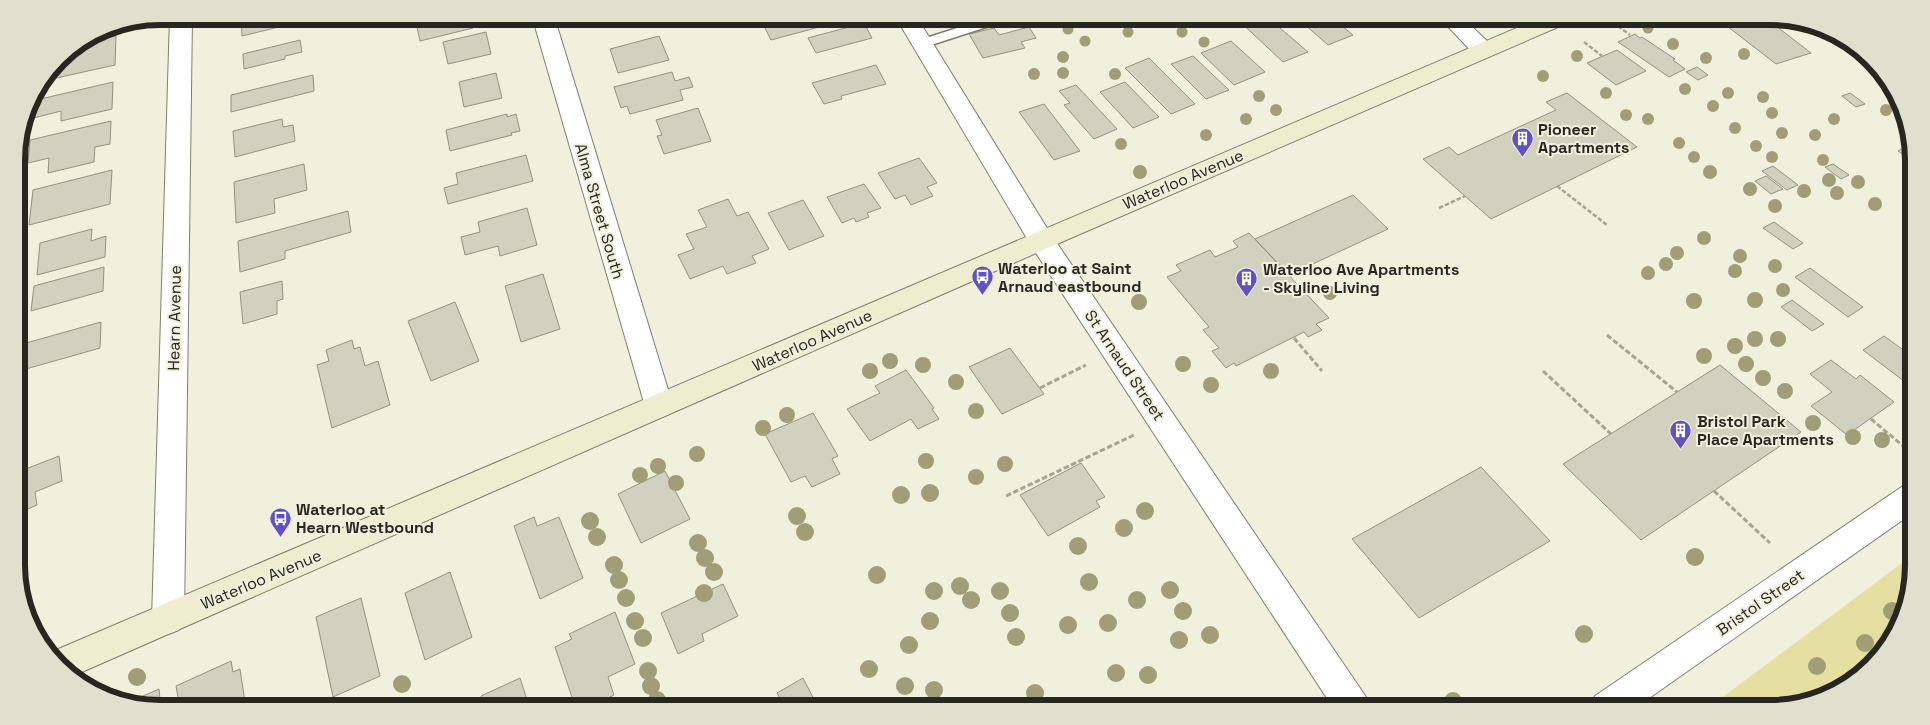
<svg xmlns="http://www.w3.org/2000/svg" width="1930" height="725" viewBox="0 0 1930 725" font-family="'Space Grotesk',sans-serif">
	<rect width="100%" height="100%" fill="#f1f0dd"/>
	<path fill="#e5e0a1" d="M1914,554l-8,57 -49,68 -78,29h-71z"/>
	<path fill="#d2d0be" stroke="#939281" d="M241,16h66l1,4 -66,16z
		M422,16h48l3,12 -53,13 -5,-23z
		M591,16h57l-45,11v-2l-9,2z
		M661,16h32v2l-28,7z
		M802,16h15l6,10 -52,14 -7,-14z
		M949,16h29l-19,5h-7z
		M1240,16h26l42,36 -25,10 -47,-44z
		M1295,16h35l23,19 -25,10z
		M1746,16h17l48,37 -35,11 -53,-41z
		M864,23l8,15 -56,15 -8,-15z
		M1029,27l7,11 -15,4 4,6 -42,10 -14,-24 25,-6 5,7z
		M486,32l5,22 -43,10 -5,-22z
		M1635,34l5,4 2,-1 33,22 -2,1 12,9 -16,8 -51,-35z
		M116,36l-1,29 -72,16 22,-29 11,-7z
		M659,36l10,24 -51,13 -8,-24z
		M300,40l2,12 -17,4v3l-41,10 -1,-15z
		M1231,41l34,31 -31,13 -33,-32z
		M1617,50l29,21 -30,14 -29,-22z
		M1193,56l36,34 -23,9 -35,-35z
		M1149,58l46,46 -24,10 -46,-46z
		M876,65l10,19 -45,12 1,3 -18,5 -12,-21z
		M1697,67l11,8 -10,5 -12,-8z
		M672,72l3,9 14,-4 4,10 -13,3 3,10 -53,14 -3,-8 -6,2 -7,-21z
		M496,73l6,25 -38,9 -5,-25z
		M313,75l1,16 -83,21v-17z
		M113,82l-1,27 -51,12v-10l-31,8 2,-18z
		M1125,82l34,35 -26,11 -33,-36z
		M1076,85l41,44 -23,10 -30,-34 6,-2 -11,-12z
		M1567,93l70,54 -146,72 -68,-60 26,-12 9,8 98,-45 -10,-8z
		M1850,93l15,11 -9,3 -14,-11z
		M1044,104l36,47 -26,9 -35,-48z
		M698,108l13,33 -47,13 -7,-18 5,-1 -6,-15z
		M507,114v3l9,-3 4,17 -9,2 1,2 -62,16 -4,-21z
		M282,119l1,8 10,-2 2,16 -60,16 -2,-26z
		M111,121l-1,23 -15,3 -1,15 -46,11 1,-15 -21,5 2,-23z
		M1912,143v1l1,17 -15,-10z
		M526,155l7,26 -85,23 -4,-16 14,-4 -2,-11z
		M919,158l18,25 -10,4 6,9 -22,9 -6,-10 -10,4 -17,-26z
		M304,164l3,26 -33,9 1,14 -39,10 -2,-41z
		M1833,164l16,11 -8,4 -16,-12z
		M1773,166l25,19 -11,5 -25,-19z
		M112,170l-2,34 -81,21 4,-35z
		M1766,176l17,13 -12,5 -16,-13z
		M864,184l17,24 -14,5 2,4 -13,5 -2,-4 -12,5 -15,-26z
		M1353,195l35,34 -99,46 -34,-36z
		M728,199l9,17 11,-4 21,37 -17,7 4,7 -29,11 -4,-8 -33,13 -12,-24 16,-6 -8,-15 21,-7 -9,-17z
		M803,200l21,36 -35,14 -21,-37z
		M527,208l10,37 -37,11 -2,-10 -33,9 -4,-18 19,-5 -2,-10z
		M348,211l3,21 -66,19v8l-45,13 -2,-31z
		M1774,222l29,21 -10,6 -30,-21z
		M92,229l-1,12 15,-5 -1,21 -68,18 3,-32z
		M1249,233l80,85 -13,6 6,6 -14,7 -4,-5 -68,34 -2,-3 -8,5 -14,-17 7,-3 -16,-18 6,-3 -42,-50 14,-6 -5,-6 34,-15 5,7 23,-10 -5,-6z
		M104,267l-1,24 -72,20 3,-25z
		M1810,268l53,39 -15,10 -53,-40z
		M543,274l17,55 -39,13 -16,-56z
		M282,281l1,18 -6,2v13l-34,10 -3,-32z
		M1792,300l32,24 -12,7 -31,-24z
		M455,302l24,59 -48,20 -23,-60z
		M101,322l-1,26 -74,21v3l-8,2v-26l8,-3v-2z
		M1884,336l29,21v31l-50,-38z
		M352,340l2,9 6,-2 5,19 13,-5 12,44 -58,23 -15,-63 12,-4 -3,-11z
		M1010,348l34,46 -42,20 -33,-47z
		M1831,360l25,19 4,-4 34,27 -47,33 -36,-29 21,-14 -22,-18z
		M1720,365l81,67 -160,108 -78,-76z
		M906,370l28,38 -2,1 7,10 -21,10 -7,-10 -41,22 -23,-32 33,-16 -5,-7z
		M25,398l-4,44 -3,1v-43z
		M813,413l25,43 -6,3 8,15 -28,13 -7,-11 -14,6 -26,-48z
		M59,456l3,25 -27,11 2,13 -18,8 -1,-41z
		M1081,463l24,34 -9,4 4,6 -52,29 -28,-41z
		M1481,467l69,74 -131,77 -67,-79z
		M665,471l25,48 -49,24 -23,-49z
		M534,517l3,9 22,-9 24,61 -43,21 -26,-73z
		M450,572l22,65 -47,23 -20,-67z
		M723,584l15,32 -36,18 2,7 -26,13 -17,-41z
		M361,598l19,78 -47,21 -17,-80z
		M615,612l20,52 -27,13 6,18 -27,14h-11l-21,-62 17,-8 -3,-5z
		M231,661l2,11 7,-3 6,40h-66l-4,-23z
		M520,678l10,31h-45l-4,-13z
		M803,678l16,31h-33l-9,-16z
		M159,689l2,20 -34,-6z"/>
	<g fill="none" stroke-linecap="round" stroke-linejoin="round">
		<defs>
			<path id="lane" d="M994,16h19l-2,3 -86,28 -4,1 -6,-4 2,-3z"/>
			<path id="street" d="M170,16h22l-8,603 -5,11 -11,4 -11,-4 -5,-11z
				M532,16h22l119,390 -4,8 -10,4 -10,-4 -4,-8z
				M895,16h21l134,217 316,464 5,12h-37l-302,-462z
				M1438,16h23l30,29 3,5 -3,5 -8,2 -8,-2z
				M1914,482v30l-279,196h-45l5,-12 308,-210z"/>
			<path id="secondary" d="M1545,16h29l-2,5 -522,226 -975,428 -23,-15 -3,-7z"/>
		</defs>
		<use href="#lane" stroke="#7f7e6e" stroke-width="3"/>
		<use href="#street" stroke="#7f7e6e" stroke-width="2"/>
		<use href="#secondary" stroke="#7f7e6e" stroke-width="2"/>
		<path stroke="#a5a495" stroke-width="2.5" stroke-dasharray="4.5 2" stroke-linecap="butt" d="M1729,16l3,2
			M1618,26l12,9
			M1584,42l18,14
			M1557,186l50,39
			M1439,208l26,-12"/>
		<path stroke="#a5a495" stroke-width="3" stroke-dasharray="5.5 2.5" stroke-linecap="butt" d="M1607,335l70,57
			M1294,338l28,33
			M1543,371l68,63
			M1040,388l46,-23
			M1871,419l37,31
			M1714,491l56,52
			M1006,496l128,-61"/>
		<use href="#lane" fill="#fff" fill-rule="evenodd"/>
		<use href="#street" fill="#fff" fill-rule="evenodd"/>
		<use href="#secondary" fill="#efedd0" fill-rule="evenodd"/>
	</g>
	<g fill="#a19d76">
		<circle cx="1648" cy="28" r="5.5"/>
		<circle cx="1068" cy="29" r="5.5"/>
		<circle cx="1128" cy="32" r="5.5"/>
		<circle cx="1182" cy="32" r="5.5"/>
		<circle cx="1085" cy="41" r="5.5"/>
		<circle cx="1204" cy="42" r="5.5"/>
		<circle cx="1673" cy="44" r="6"/>
		<circle cx="1744" cy="54" r="6"/>
		<circle cx="1577" cy="56" r="6"/>
		<circle cx="1063" cy="57" r="6"/>
		<circle cx="1706" cy="58" r="6"/>
		<circle cx="1063" cy="73" r="6"/>
		<circle cx="1034" cy="74" r="6"/>
		<circle cx="1115" cy="74" r="6"/>
		<circle cx="1543" cy="76" r="6"/>
		<circle cx="1685" cy="89" r="6"/>
		<circle cx="1606" cy="93" r="6"/>
		<circle cx="1728" cy="93" r="6"/>
		<circle cx="1259" cy="96" r="6"/>
		<circle cx="1763" cy="97" r="6"/>
		<circle cx="1713" cy="106" r="6"/>
		<circle cx="1276" cy="110" r="6"/>
		<circle cx="1886" cy="110" r="6"/>
		<circle cx="1772" cy="113" r="6"/>
		<circle cx="1626" cy="115" r="6"/>
		<circle cx="1246" cy="119" r="6"/>
		<circle cx="1648" cy="119" r="6"/>
		<circle cx="1834" cy="119" r="6"/>
		<circle cx="1735" cy="128" r="6"/>
		<circle cx="1782" cy="133" r="6"/>
		<circle cx="1206" cy="135" r="6"/>
		<circle cx="1815" cy="135" r="6"/>
		<circle cx="1679" cy="143" r="6"/>
		<circle cx="1121" cy="144" r="6"/>
		<circle cx="1756" cy="146" r="6"/>
		<circle cx="1694" cy="157" r="6"/>
		<circle cx="1772" cy="157" r="6"/>
		<circle cx="1823" cy="160" r="6"/>
		<circle cx="1140" cy="172" r="7"/>
		<circle cx="1710" cy="172" r="7"/>
		<circle cx="1829" cy="180" r="7"/>
		<circle cx="1858" cy="182" r="7"/>
		<circle cx="1750" cy="189" r="7"/>
		<circle cx="1804" cy="191" r="7"/>
		<circle cx="1837" cy="193" r="7"/>
		<circle cx="1875" cy="204" r="7"/>
		<circle cx="1775" cy="206" r="7"/>
		<circle cx="1704" cy="238" r="7"/>
		<circle cx="1677" cy="253" r="7"/>
		<circle cx="1740" cy="256" r="7"/>
		<circle cx="1666" cy="264" r="7"/>
		<circle cx="1775" cy="266" r="7"/>
		<circle cx="1735" cy="271" r="7"/>
		<circle cx="1648" cy="273" r="7"/>
		<circle cx="1783" cy="290" r="7"/>
		<circle cx="1330" cy="293" r="7"/>
		<circle cx="1755" cy="300" r="8"/>
		<circle cx="1694" cy="301" r="8"/>
		<circle cx="1139" cy="302" r="8"/>
		<circle cx="1755" cy="339" r="8"/>
		<circle cx="1778" cy="339" r="8"/>
		<circle cx="1735" cy="346" r="8"/>
		<circle cx="1704" cy="356" r="8"/>
		<circle cx="890" cy="361" r="8"/>
		<circle cx="1183" cy="364" r="8"/>
		<circle cx="1746" cy="364" r="8"/>
		<circle cx="923" cy="365" r="8"/>
		<circle cx="870" cy="371" r="8"/>
		<circle cx="1271" cy="371" r="8"/>
		<circle cx="1763" cy="378" r="8"/>
		<circle cx="956" cy="382" r="8"/>
		<circle cx="1211" cy="385" r="8"/>
		<circle cx="1785" cy="391" r="8"/>
		<circle cx="976" cy="411" r="8"/>
		<circle cx="787" cy="415" r="8"/>
		<circle cx="1813" cy="423" r="8"/>
		<circle cx="763" cy="428" r="8"/>
		<circle cx="1853" cy="437" r="8"/>
		<circle cx="1882" cy="440" r="8"/>
		<circle cx="697" cy="454" r="8"/>
		<circle cx="926" cy="461" r="8"/>
		<circle cx="1005" cy="464" r="8"/>
		<circle cx="658" cy="466" r="8"/>
		<circle cx="640" cy="475" r="8"/>
		<circle cx="976" cy="477" r="8"/>
		<circle cx="676" cy="483" r="8"/>
		<circle cx="930" cy="493" r="9"/>
		<circle cx="901" cy="495" r="9"/>
		<circle cx="1145" cy="511" r="9"/>
		<circle cx="797" cy="516" r="9"/>
		<circle cx="590" cy="521" r="9"/>
		<circle cx="1124" cy="528" r="9"/>
		<circle cx="805" cy="532" r="9"/>
		<circle cx="597" cy="537" r="9"/>
		<circle cx="698" cy="543" r="9"/>
		<circle cx="1078" cy="546" r="9"/>
		<circle cx="1695" cy="557" r="9"/>
		<circle cx="705" cy="558" r="9"/>
		<circle cx="614" cy="565" r="9"/>
		<circle cx="714" cy="572" r="9"/>
		<circle cx="877" cy="575" r="9"/>
		<circle cx="619" cy="580" r="9"/>
		<circle cx="1089" cy="582" r="9"/>
		<circle cx="960" cy="586" r="9"/>
		<circle cx="1170" cy="590" r="9"/>
		<circle cx="934" cy="591" r="9"/>
		<circle cx="1000" cy="591" r="9"/>
		<circle cx="704" cy="593" r="9"/>
		<circle cx="626" cy="598" r="9"/>
		<circle cx="971" cy="600" r="9"/>
		<circle cx="1137" cy="600" r="9"/>
		<circle cx="1183" cy="611" r="9"/>
		<circle cx="1892" cy="611" r="9"/>
		<circle cx="1010" cy="613" r="9"/>
		<circle cx="635" cy="621" r="9"/>
		<circle cx="930" cy="621" r="9"/>
		<circle cx="1108" cy="623" r="9"/>
		<circle cx="1068" cy="625" r="9"/>
		<circle cx="1584" cy="634" r="9"/>
		<circle cx="1210" cy="635" r="9"/>
		<circle cx="1016" cy="637" r="9"/>
		<circle cx="643" cy="638" r="9"/>
		<circle cx="1179" cy="640" r="9"/>
		<circle cx="1865" cy="643" r="9"/>
		<circle cx="909" cy="645" r="9"/>
		<circle cx="1817" cy="666" r="9"/>
		<circle cx="869" cy="669" r="9"/>
		<circle cx="648" cy="671" r="9"/>
		<circle cx="1116" cy="673" r="9"/>
		<circle cx="1148" cy="675" r="9"/>
		<circle cx="137" cy="677" r="9"/>
		<circle cx="402" cy="684" r="9"/>
		<circle cx="651" cy="686" r="9"/>
		<circle cx="905" cy="686" r="9"/>
		<circle cx="934" cy="690" r="9"/>
		<circle cx="1035" cy="693" r="9"/>
		<circle cx="657" cy="700" r="9"/>
		<circle cx="1453" cy="701" r="9"/>
	</g>
	<defs>
		<symbol id="building-pin" viewBox="-11 -11 22 30"><path d="M0 17L-7.5 6A9.5 9.5 0 1 1 7.5 6Z" fill="#5f51ca" stroke="#f1f0dd"/><path d="M-4-6H4V6H1V3H-1V6H-4ZM-2.5-4.3h1.7v1.8h-1.7ZM.8-4.3h1.7v1.8H.8ZM-2.5-1h1.7V.8h-1.7ZM.8-1h1.7V.8H.8Z" fill="#fff"/></symbol>
		<symbol id="bus-pin" viewBox="-11 -11 22 30"><path d="M0 17L-7.5 6A9.5 9.5 0 1 1 7.5 6Z" fill="#5f51ca" stroke="#f1f0dd"/><path d="M-5-6H5V4H4V6H2V4H-2V6H-4V4H-5ZM-3.5-4V0h7V-4ZM-3.5 1.2v1.5H-2V1.2ZM2 1.2v1.5H3.5V1.2Z" fill="#fff"/></symbol>
	</defs>
	<g fill-rule="evenodd">
		<use href="#building-pin" x="1510" y="126" width="25" height="34"/>
		<use href="#bus-pin" x="970" y="264" width="25" height="34"/>
		<use href="#building-pin" x="1234" y="266" width="25" height="34"/>
		<use href="#building-pin" x="1668" y="418" width="25" height="34"/>
		<use href="#bus-pin" x="268" y="506" width="25" height="34"/>
	</g>
	<g text-anchor="middle" stroke-width="4" stroke-linejoin="round" paint-order="stroke">
		<g font-size="16" font-weight="bold" fill="#272620" stroke="#f1f0dd" text-anchor="start">
			<text x="1538" y="135">Pioneer<tspan x="1538" dy="18">Apartments</tspan></text>
			<text x="998" y="274">Waterloo at Saint<tspan x="998" dy="18">Arnaud eastbound</tspan></text>
			<text x="1263" y="275">Waterloo Ave Apartments<tspan x="1263" dy="18">- Skyline Living</tspan></text>
			<text x="1697" y="427">Bristol Park<tspan x="1697" dy="18">Place Apartments</tspan></text>
			<text x="296" y="515">Waterloo at<tspan x="296" dy="18">Hearn Westbound</tspan></text>
		</g>
		<g font-size="16" fill="#272620" stroke="#f1f0dd">
			<text transform="translate(1183 179) rotate(-23)" y="6">Waterloo Avenue</text>
			<text transform="translate(600 211) rotate(74)" y="6">Alma Street South</text>
			<text transform="translate(174 318) rotate(-89)" y="6">Hearn Avenue</text>
			<text transform="translate(812 340) rotate(-24)" y="6">Waterloo Avenue</text>
			<text transform="translate(1125 365) rotate(56)" y="6">St Arnaud Street</text>
			<text transform="translate(261 579) rotate(-23)" y="6">Waterloo Avenue</text>
			<text transform="translate(1760 602) rotate(-35)" y="6">Bristol Street</text>
		</g>
	</g>
	<path d="M0 0H1930V725H0ZM160 25H1770A135 135 0 0 1 1905 160V565A135 135 0 0 1 1770 700H160A135 135 0 0 1 25 565V160A135 135 0 0 1 160 25Z" fill="#e1e0ce" fill-rule="evenodd"/>
	<path fill="none" stroke="#272620" stroke-width="6" d="M160 25H1770A135 135 0 0 1 1905 160V565A135 135 0 0 1 1770 700H160A135 135 0 0 1 25 565V160A135 135 0 0 1 160 25Z"/>
</svg>
